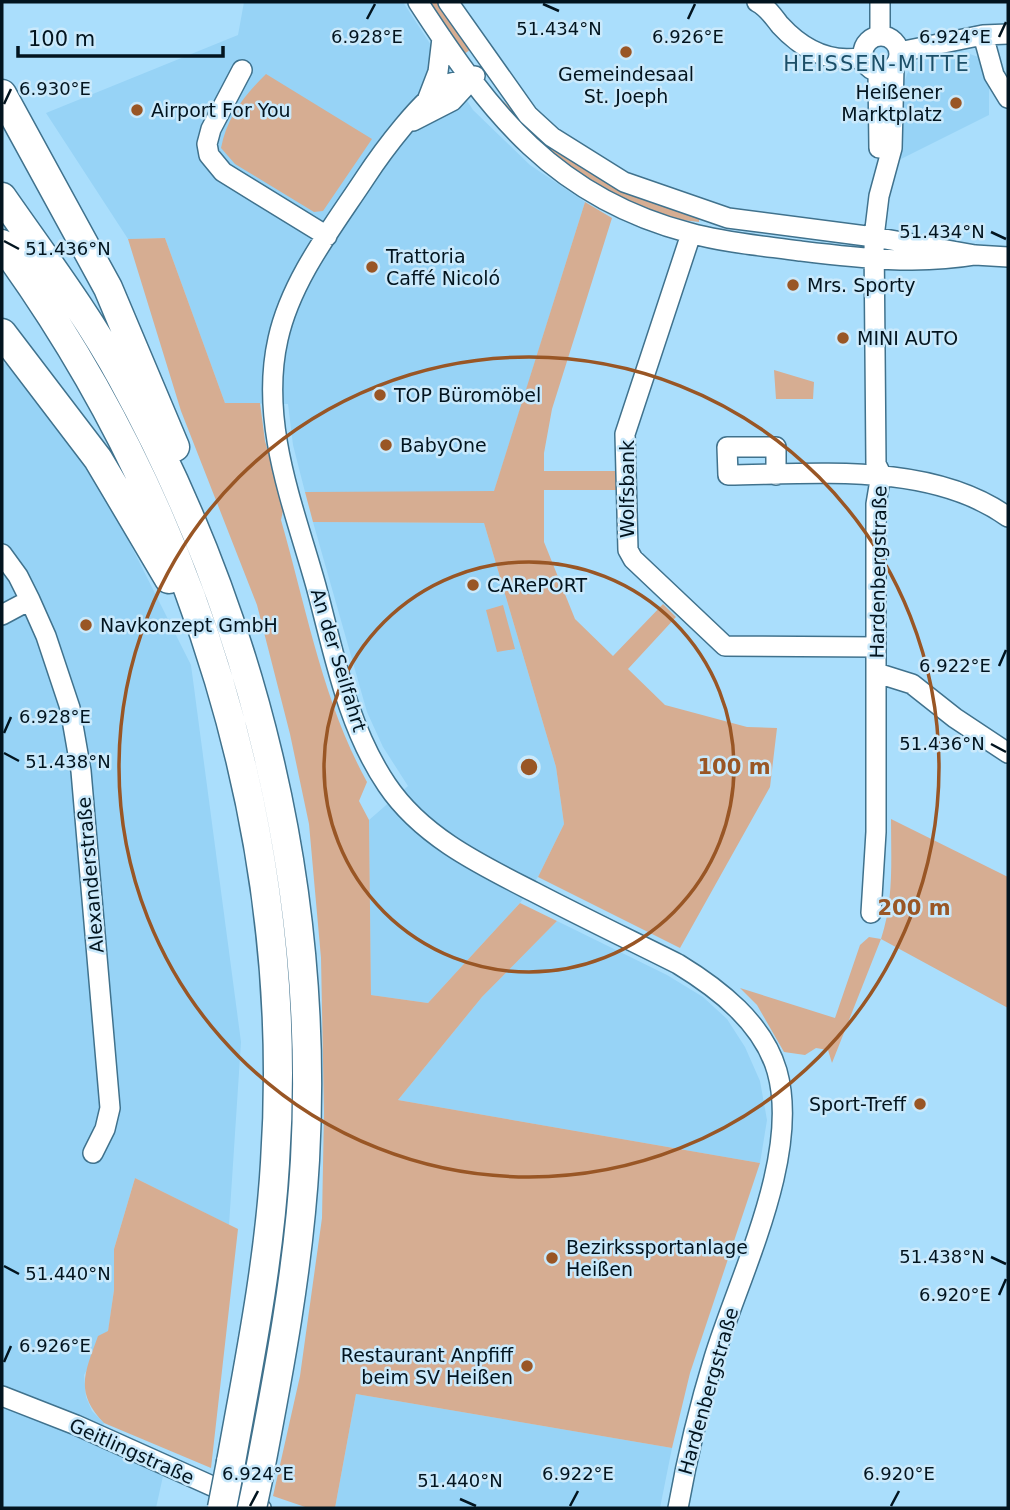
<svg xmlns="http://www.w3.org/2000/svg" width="1010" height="1510" viewBox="0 0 1010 1510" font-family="'DejaVu Sans',sans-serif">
	<rect width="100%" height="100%" fill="#aadefc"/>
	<path fill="#97d3f6" d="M244,2h159l70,108 57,55 55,37 -91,290h-189l-12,-47 -5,-41 -63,-1 -60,-165 -37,1 -82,-126 192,-78z
		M956,49l25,9 8,15v42l-88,44 3,-75 3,-10 9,-12z
		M2,363l7,1 79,96 103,205 50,377 -12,183 -94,-47 -21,71v41l-6,42 -24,43 2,22 6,14 12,12 -7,23 66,30 -7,32h-154z
		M313,522l171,1 72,244 8,57 -26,53 -18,26 -92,100 -57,-8 -2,-175 39,-34 -25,-39 -16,-35z
		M557,921l110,54 36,22 24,22 18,28 15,34 7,39 -7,43 -362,-63 84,-103z
		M356,1394l316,54 -12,60h-325z"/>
	<path fill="#d6ad92" d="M428,2h12l31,47 -8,6z
		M266,74l106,65 -49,72 -9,1 -79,-48 -14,-16c6,-31 23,-52 45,-74z
		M503,101l55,52 78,42 63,23v4c-82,-8 -144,-63 -201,-117z
		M585,202l27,16 -60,191 -8,44v18h72l1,19h-73v52l31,77 38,37 50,-52 13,13 -48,52 37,36 82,22 30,1 -7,59 -90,161 -142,-71 26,-53 -8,-57 -72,-244 -171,-1 -8,-30 189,-1z
		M165,238l60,165h35l5,38 19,65 -3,14c25,87 42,182 86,262l-8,19 10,19 2,175 57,8 92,-100 37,18 -75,76 -84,103 362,63 -70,210 -18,75 -316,-54 -21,114h-27l-35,-12 27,-120 22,-158 2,-106 -3,-154 -12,-134 -19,-90 -33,-129 -76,-194 -53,-172z
		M774,370l40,12 -1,17h-37z
		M503,605l12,44 -18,3 -11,-42z
		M891,819l117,58v131l-127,-69 -49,124 -4,-13 -12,-2 -11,7 -21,-3 -27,-47 -17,-17 95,30 25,-73 9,-8 12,2c13,-39 10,-80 10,-120z
		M135,1178l103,51 -27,239 -107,-45c-30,-31 -19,-51 -6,-87l10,-5 6,-41v-41z"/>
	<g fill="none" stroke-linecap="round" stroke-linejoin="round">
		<defs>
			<path id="minor" d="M418,2c72,111 137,196 272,231 36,10 74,13 110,18 59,7 117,14 175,4
				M448,2l80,113 24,22 72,45 104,36 146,19 101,18 33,2
				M757,2c10,5 16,14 23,23 22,24 50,39 83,32
				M983,35l11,40 14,23
				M863 54a18 18 0 1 1 36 0a18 18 0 1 1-36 0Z
				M880,36v-34
				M899,52l84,-17 25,-1
				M242,70l-31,59 -4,15 2,11 14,17 104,64
				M878,72l1,76
				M470,80c-7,1 -15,1 -22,4 -26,14 -66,68 -83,94 -33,50 -74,102 -87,161 -19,84 16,168 38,247 18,67 31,140 71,199 35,52 94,80 147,107 48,25 96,48 144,72 41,25 85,59 99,107 24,85 -38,205 -63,287 -15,49 -27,100 -36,150
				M428,98l10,-26 4,-34
				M413,121l39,-20 23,-25
				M691,234l-66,200 3,116 5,9 92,87 151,1
				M776,475v-28h-49l1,28c89,-1 203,-13 280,42
				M2,554l16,22 12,24 -28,15
				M30,600l16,36 24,72 11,63 29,337 -5,21 -12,24
				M877,673l35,11 43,34 53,35
				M871,913l5,-81v-328l5,-30 -5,-10 -2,-227 5,-41 13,-48 2,-81
				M2,1396l74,29 185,83"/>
			<path id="highway" d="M2,94l106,194 67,159
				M2,197c41,59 85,117 120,181 131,238 198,509 183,782 -6,106 -26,211 -46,315
				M2,244c192,263 295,593 273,919 -6,101 -26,199 -44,299
				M2,333l96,126 71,120"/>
		</defs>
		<use href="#minor" stroke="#40728d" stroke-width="22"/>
		<use href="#highway" stroke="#40728d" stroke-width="31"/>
		<use href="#minor" stroke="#fff" stroke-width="19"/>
		<use href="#highway" stroke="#fff" stroke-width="28"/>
		<defs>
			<path id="highway-bridge" d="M222,1508l9,-46
				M252,1508l7,-33"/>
		</defs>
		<use href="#highway-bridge" stroke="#40728d" stroke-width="31" stroke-linecap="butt"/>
		<use href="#highway-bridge" stroke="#fff" stroke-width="28"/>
	</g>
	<path fill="none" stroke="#02141f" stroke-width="2.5" d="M543,4l16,7M367,19l8,-15M688,19l7,-15M999,37l7,-15M4,104l7,-15M991,232l15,7M4,241l15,8M999,666l7,-16M4,733l7,-16M991,744l15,8M4,753l15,8M991,1257l15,7M4,1266l15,8M999,1295l7,-16M4,1362l7,-16M460,1499l16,7M250,1506l8,-15M570,1506l8,-15M891,1506l8,-15"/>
	<g fill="none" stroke="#995625" stroke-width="3.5">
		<circle cx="529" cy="767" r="205"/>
		<circle cx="529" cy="767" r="410"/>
	</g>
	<g fill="#995625" stroke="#cae9fb" stroke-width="2.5">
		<circle cx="626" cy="52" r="7"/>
		<circle cx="956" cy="103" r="7"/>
		<circle cx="137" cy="110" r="7"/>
		<circle cx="372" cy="267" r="7"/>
		<circle cx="793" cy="285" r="7"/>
		<circle cx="843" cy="338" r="7"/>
		<circle cx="380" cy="395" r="7"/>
		<circle cx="386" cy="445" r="7"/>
		<circle cx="473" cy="585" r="7"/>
		<circle cx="86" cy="625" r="7"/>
		<circle cx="920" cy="1104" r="7"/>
		<circle cx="552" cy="1258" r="7"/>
		<circle cx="527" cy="1366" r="7"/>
	</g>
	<g text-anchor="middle" stroke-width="5" stroke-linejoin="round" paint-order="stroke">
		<g font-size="19" fill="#02141f" stroke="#cae9fb" text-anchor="start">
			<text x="626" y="81" text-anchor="middle">Gemeindesaal<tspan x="626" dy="22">St. Joeph</tspan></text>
			<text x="942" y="99" text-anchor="end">Heißener<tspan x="942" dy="22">Marktplatz</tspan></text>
			<text x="151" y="117">Airport For You</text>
			<text x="386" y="263">Trattoria<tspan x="386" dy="22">Caffé Nicoló</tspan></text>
			<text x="807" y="292">Mrs. Sporty</text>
			<text x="857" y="345">MINI AUTO</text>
			<text x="394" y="402">TOP Büromöbel</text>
			<text x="400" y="452">BabyOne</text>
			<text x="487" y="592">CARePORT</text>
			<text x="100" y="632">Navkonzept GmbH</text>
			<text x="906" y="1111" text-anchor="end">Sport-Treff</text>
			<text x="566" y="1254">Bezirkssportanlage<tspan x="566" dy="22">Heißen</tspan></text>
			<text x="513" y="1362" text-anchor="end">Restaurant Anpfiff<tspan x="513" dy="22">beim SV Heißen</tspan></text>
		</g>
		<g font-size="19" fill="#02141f" stroke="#cae9fb">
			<text transform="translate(627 489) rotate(-90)" y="7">Wolfsbank</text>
			<text transform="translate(878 572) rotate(-89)" y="7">Hardenbergstraße</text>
			<text transform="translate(339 660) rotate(73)" y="7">An der Seilfahrt</text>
			<text transform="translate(90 875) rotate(-95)" y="7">Alexanderstraße</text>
			<text transform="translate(708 1391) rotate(-74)" y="7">Hardenbergstraße</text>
			<text transform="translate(132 1451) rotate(24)" y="7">Geitlingstraße</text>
		</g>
		<g font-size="21" letter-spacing="2" fill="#1c4f68" stroke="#cae9fb">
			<text x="877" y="71">HEISSEN-MITTE</text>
		</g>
	</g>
	<g font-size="18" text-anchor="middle" fill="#02141f" stroke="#cae9fb" stroke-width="5" stroke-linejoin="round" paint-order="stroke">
		<text x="559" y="35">51.434°N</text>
		<text x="367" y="43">6.928°E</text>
		<text x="688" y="43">6.926°E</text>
		<text x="955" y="43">6.924°E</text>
		<text x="55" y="95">6.930°E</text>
		<text x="942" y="238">51.434°N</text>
		<text x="68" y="255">51.436°N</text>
		<text x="955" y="672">6.922°E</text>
		<text x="55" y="723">6.928°E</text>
		<text x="942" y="750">51.436°N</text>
		<text x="68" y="768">51.438°N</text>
		<text x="942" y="1263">51.438°N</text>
		<text x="68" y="1280">51.440°N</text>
		<text x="955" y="1301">6.920°E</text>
		<text x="55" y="1352">6.926°E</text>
		<text x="258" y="1480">6.924°E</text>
		<text x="578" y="1480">6.922°E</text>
		<text x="899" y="1480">6.920°E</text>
		<text x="460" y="1487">51.440°N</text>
	</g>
	<circle cx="529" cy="767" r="10" fill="#995625" stroke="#cae9fb" stroke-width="3.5"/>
	<g font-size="21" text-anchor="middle" font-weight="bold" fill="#995625" stroke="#cae9fb" stroke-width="5" stroke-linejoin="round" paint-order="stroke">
		<text x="734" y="774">100 m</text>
		<text x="914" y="915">200 m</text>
	</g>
	<rect width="1010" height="1510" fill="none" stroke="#02141f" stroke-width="7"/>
	<path d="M18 46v10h205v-10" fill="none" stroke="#02141f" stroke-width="3.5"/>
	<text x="28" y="46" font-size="21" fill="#02141f" stroke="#cae9fb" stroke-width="5" paint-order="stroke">100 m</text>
</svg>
